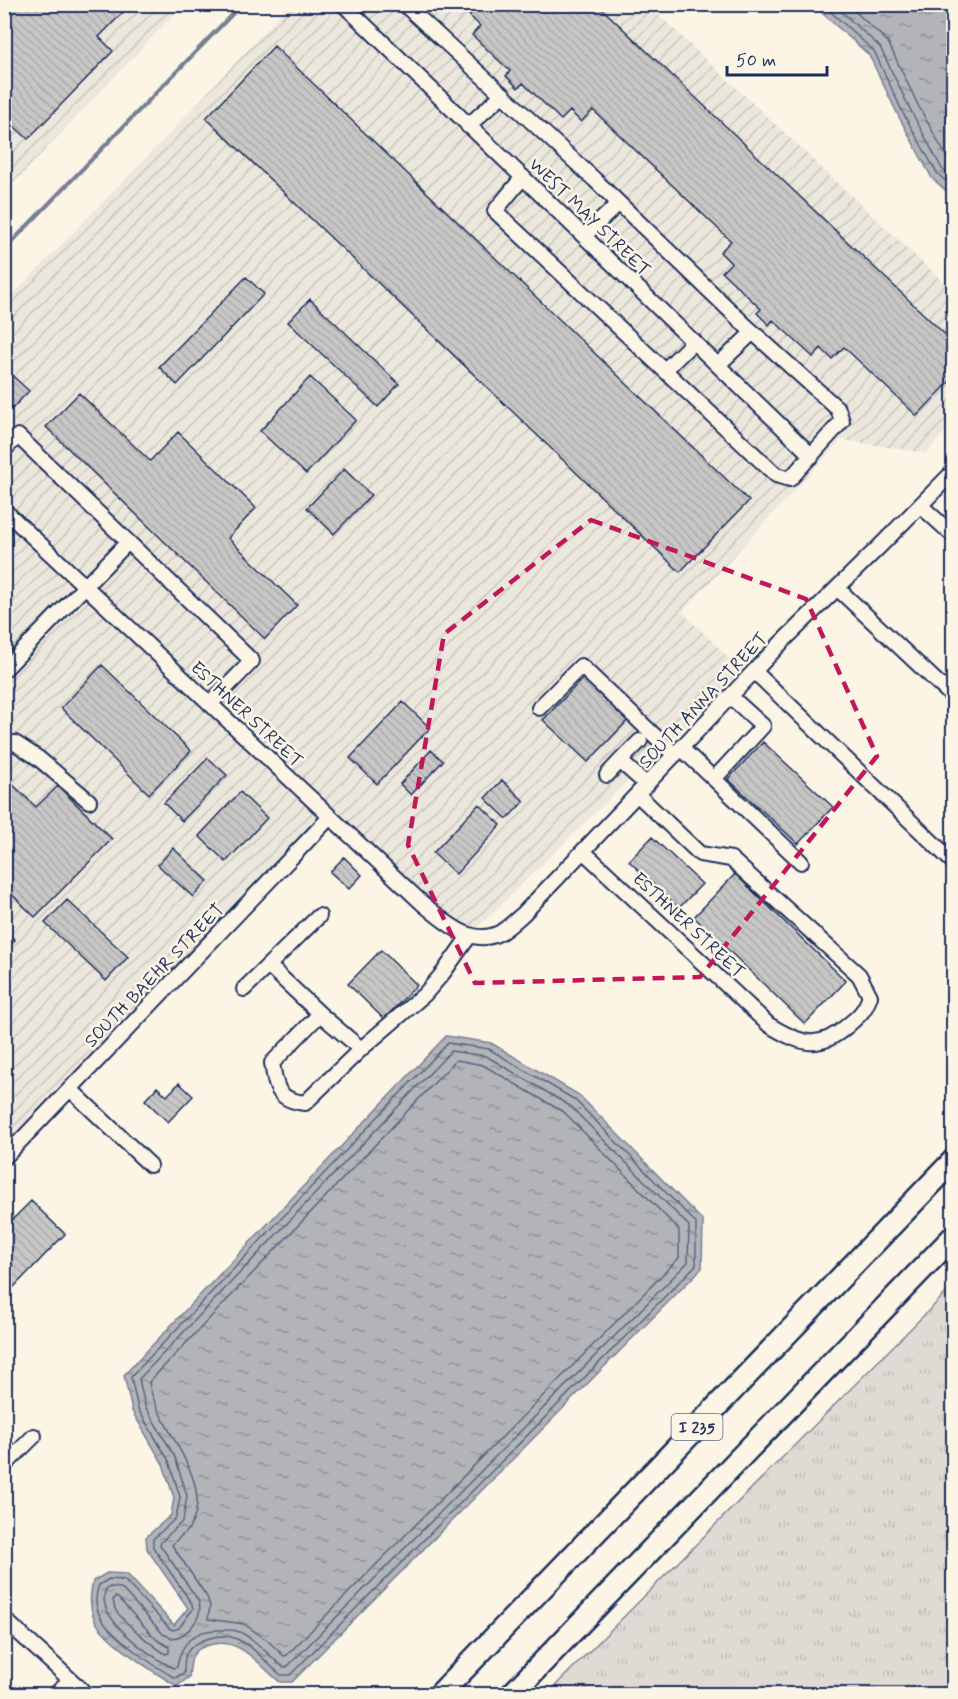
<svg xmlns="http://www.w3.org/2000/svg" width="958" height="1699" viewBox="0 0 958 1699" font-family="Mynerve,sans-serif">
	<defs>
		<pattern id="industrial-furrows" width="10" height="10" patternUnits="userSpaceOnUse" patternTransform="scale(1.5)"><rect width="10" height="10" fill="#ece7dc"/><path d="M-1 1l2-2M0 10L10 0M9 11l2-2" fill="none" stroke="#cac6bf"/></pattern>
		<pattern id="grass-tufts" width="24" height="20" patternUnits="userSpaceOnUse" patternTransform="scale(1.5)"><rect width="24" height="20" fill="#dfdbd4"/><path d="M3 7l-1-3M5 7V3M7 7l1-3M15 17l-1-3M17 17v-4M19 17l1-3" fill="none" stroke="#bfbcb8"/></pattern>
		<pattern id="water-ripples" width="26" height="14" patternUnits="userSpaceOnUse" patternTransform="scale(1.5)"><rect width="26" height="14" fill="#b2b4b8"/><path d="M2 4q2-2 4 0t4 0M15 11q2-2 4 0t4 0" fill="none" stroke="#909399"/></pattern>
		<pattern id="building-back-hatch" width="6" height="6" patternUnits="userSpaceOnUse" patternTransform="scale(1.5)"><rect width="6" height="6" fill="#c8c7c6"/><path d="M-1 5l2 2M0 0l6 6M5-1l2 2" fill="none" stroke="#ababac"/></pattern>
	</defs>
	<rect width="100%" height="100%" fill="#fcf5e5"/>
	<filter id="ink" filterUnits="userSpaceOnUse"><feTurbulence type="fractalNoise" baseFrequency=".0167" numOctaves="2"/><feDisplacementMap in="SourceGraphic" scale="12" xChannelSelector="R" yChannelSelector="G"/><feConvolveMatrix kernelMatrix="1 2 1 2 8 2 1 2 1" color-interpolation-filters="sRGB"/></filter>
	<g filter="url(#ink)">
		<path fill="url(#industrial-furrows)" d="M5,5h178l-178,187z
			M289,5h359l305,286v132l-27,30 -85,-13 -159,172 59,58 -271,265 -465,-428 -1,-203 164,-169z
			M4,509l326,308 -326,338z"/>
		<path fill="url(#grass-tufts)" stroke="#7d8599" stroke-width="1.5" d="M953,1286v408h-406z"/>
		<path fill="url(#water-ripples)" stroke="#767f94" stroke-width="1.5" d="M813,5h140v192l-21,-19 -34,-63 -29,-60z
			M446,1036l45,7 88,52 124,126 -1,47 -410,414h-12c-21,-17 -40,-46 -71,-37 -19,5 -18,14 -20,32l-12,9c-21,-12 -75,-47 -83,-68 -5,-13 -4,-23 -1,-37l14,-8 20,1 47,51 14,-17 -41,-59 -1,-12 25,-22 3,-17 -11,-34 -31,-53 -8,-36z"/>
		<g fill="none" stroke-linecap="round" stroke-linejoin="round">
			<path stroke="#576482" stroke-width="1.5" d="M822,4l52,47 29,62 34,60 17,16
				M833,4l47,43 30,62 32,60 12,10
				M847,4l41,38 30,63 32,58 4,4
				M448,1043l41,6 86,51 121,123v42l-406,410h-9c-14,-11 -26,-28 -44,-36 -15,-7 -43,0 -51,15 -2,5 -2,13 -2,19l-9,5c-19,-11 -67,-43 -75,-62 -5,-10 -5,-21 -1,-31l10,-6 15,1 45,48 4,2 6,-2 14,-19 -1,-5 -39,-57v-8l23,-21 4,-21 -11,-36 -31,-52 -7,-32z
				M451,1051l35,5 84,50 119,120 -1,36 -401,405h-4c-14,-11 -26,-27 -43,-35 -6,-3 -13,-2 -19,-2 -26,-1 -40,11 -44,37l-4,1c-22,-12 -80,-50 -67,-79l4,-2 11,1 42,46 9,4c16,-1 33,-23 26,-38l-38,-55 1,-3 22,-21 4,-25 -12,-39 -30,-51 -6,-27z
				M456,1060l27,5 82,48 114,117v28l-392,397 -3,1 -17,-16 -23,-16 -36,-5 2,-13 -3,-9 -35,-52c5,-7 14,-11 19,-20 25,-46 -36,-99 -42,-143z
				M115,1597l3,1 39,42 12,7v6l-3,1c-11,-6 -45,-34 -51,-45 0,0 -2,-9 -2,-9z"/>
			<path stroke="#767f94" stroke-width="4" d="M4,250l238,-246"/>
		</g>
		<path fill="url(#building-back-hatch)" stroke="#1b2f5e" stroke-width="1.5" d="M4,4h127l-32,33 14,14 -85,88 -24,-22z
			M479,4h118l357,339v34l-37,39 -73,-69 -12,12 -11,-11 -8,9 -40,-37 -4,5 -12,-12 4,-4 -39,-37 9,-9 -11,-11 11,-11 -138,-131 -12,12 -11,-11 -9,9 -38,-37 -5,5 -12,-12 4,-5 -38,-36 8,-9 -11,-11z
			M274,46l475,455 -69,71 -474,-454z
			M246,277l18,17 -87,91 -18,-18z
			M310,299l89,85 -21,23 -90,-85z
			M4,368l25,23 -25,26z
			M310,377l46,43 -50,54 -46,-43z
			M79,393l71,68 28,-29 78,76 -28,30 69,67 -32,34 -219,-212z
			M344,469l27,26 -37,39 -27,-26z
			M102,665l89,86 -42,43 -88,-86z
			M586,675l44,43 -42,44 -45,-42z
			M403,702l27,26 -53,56 -27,-26z
			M763,742l70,65 -35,37 -70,-65z
			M431,750l12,11 -32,34 -11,-11z
			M208,758l19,17 -45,46 -18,-18z
			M4,776l32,31 22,-21 54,53 -77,78 -31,-30z
			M502,780l22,21 -17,18 -22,-21z
			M240,792l27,26 -41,44 -27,-26z
			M479,804l22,21 -45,49 -23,-21z
			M652,837l50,47 -23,24 -50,-47z
			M173,848l35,33 -15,16 -35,-32z
			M344,857l18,18 -13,14 -19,-17z
			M735,874l111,107 -41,43 -111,-107z
			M67,900l61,57 -22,24 -61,-58z
			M4,930l11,10 -11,11z
			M381,950l36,35 -33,34 -36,-35z
			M179,1083l14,13 -25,26 -23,-22 12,-13 10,9z
			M31,1201l34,33 -53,55 -8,-8v-53z"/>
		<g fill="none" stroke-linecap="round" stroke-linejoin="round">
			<defs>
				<path id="minor" d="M343,4l469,452
					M404,4l191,176 151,146 92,83 4,12 -52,58 -14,-4 -281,-264 28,-34
					M468,126l35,-32
					M584,236l35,-33
					M718,365l35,-33
					M665,370l29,-29
					M4,450l14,-14 234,225 -42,43
					M920,505l34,31
					M4,510l418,393c21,17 50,46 79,29 8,-5 15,-12 22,-18l258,-271 100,-98 73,-74
					M837,588l117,110
					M4,670l124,-128
					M755,672l199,191
					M539,708l42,-42 94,89
					M4,744l11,-1 23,15 51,43
					M681,748l33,31 49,-53 -32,-29
					M620,761l20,-20
					M607,775l13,-14 27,24
					M714,779l87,83
					M584,852l185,173c30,18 49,27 78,1 12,-10 18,-15 23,-30l-11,-21 -128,-116 -31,-5 -62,-59
					M269,966l51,48
					M244,989l75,-73
					M361,1049l-41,-35 -48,49c4,25 5,37 33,40l56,-54 64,-55 18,-21 27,-38
					M70,1089l80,76
					M4,1158l326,-341
					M4,1466l30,-30
					M4,1619l82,75
					M56,1694l14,-14"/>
				<path id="highway" d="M440,1694l514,-534
					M512,1694l442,-458"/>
			</defs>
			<use href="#minor" stroke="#1b2f5e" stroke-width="18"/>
			<use href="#highway" stroke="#1b2f5e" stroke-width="26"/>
			<use href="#minor" stroke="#fcf5e5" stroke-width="14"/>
			<use href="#highway" stroke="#fcf5e5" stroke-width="21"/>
		</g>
	</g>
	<path fill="none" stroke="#c2185b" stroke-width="4.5" stroke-dasharray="12 8" stroke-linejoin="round" d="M591,520l215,79 71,157 -177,221 -225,6 -67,-138 36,-211z"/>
	<g text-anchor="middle" stroke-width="5" stroke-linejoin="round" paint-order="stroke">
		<rect fill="#fcf5e5" stroke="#5e6a86" stroke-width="1.5" x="671.5" y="1414" width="51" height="26" rx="4.5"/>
		<g font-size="16" font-weight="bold" fill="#1b2f5e">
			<text x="697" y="1433">I 235</text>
		</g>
		<g font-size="18" fill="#1b2f5e" stroke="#fcf5e5">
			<text transform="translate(590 217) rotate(44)" y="6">WEST MAY STREET</text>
			<text transform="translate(703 700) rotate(-47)" y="6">SOUTH ANNA STREET</text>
			<text transform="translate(247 714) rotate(43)" y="6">ESTHNER STREET</text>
			<text transform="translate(689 925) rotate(43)" y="6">ESTHNER STREET</text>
			<text transform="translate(154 975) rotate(-46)" y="6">SOUTH BAEHR STREET</text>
		</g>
	</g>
	<rect width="958" height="1699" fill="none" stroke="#fcf5e5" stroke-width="24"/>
	<rect x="12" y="12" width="934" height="1675" fill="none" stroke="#1b2f5e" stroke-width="2" filter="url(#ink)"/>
	<path d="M727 66v9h100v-9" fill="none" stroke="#1b2f5e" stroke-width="3"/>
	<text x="736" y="66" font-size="18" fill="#1b2f5e" stroke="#fcf5e5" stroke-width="4.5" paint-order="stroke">50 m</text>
</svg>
